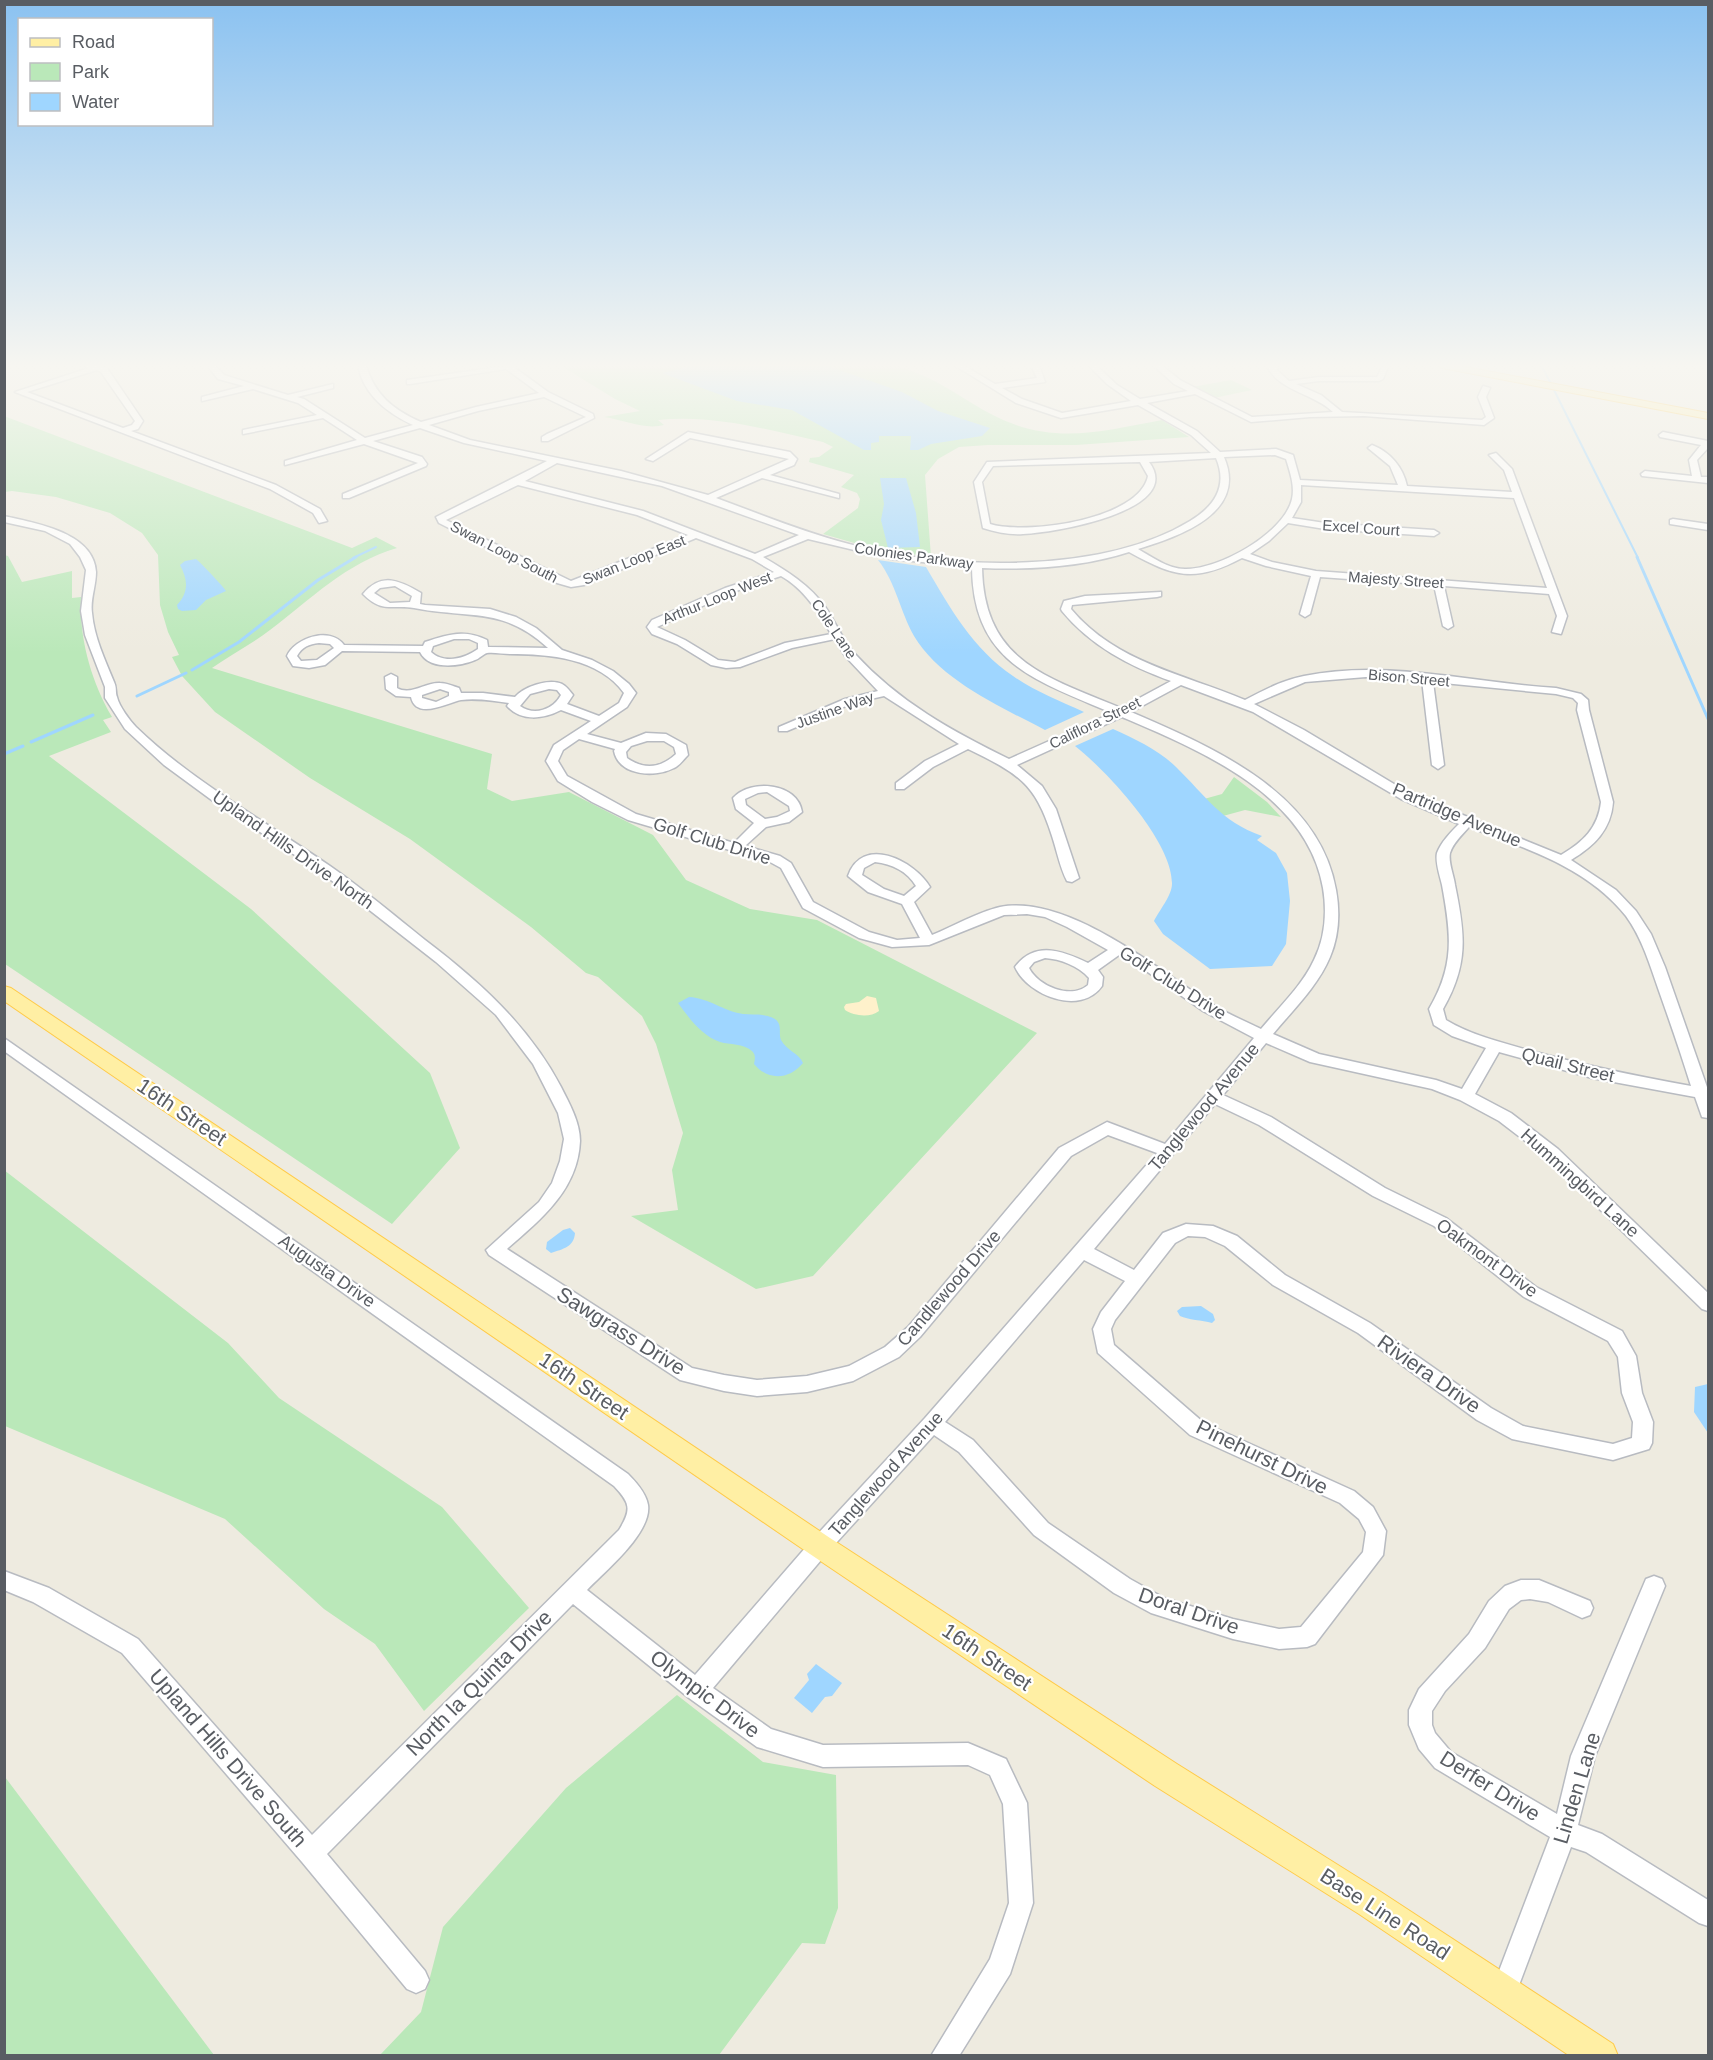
<svg xmlns="http://www.w3.org/2000/svg" width="1713" height="2060" viewBox="0 0 1713 2060" font-family="Arial,sans-serif">
	<rect width="100%" height="100%" fill="#eeebe0"/>
	<path fill="#bae8b9" d="M560,365h331c41,9 63,29 98,48 61,33 109,19 173,7l27,17 -113,8h-88l-29,2 -21,12 -13,16 6,82 -56,-8 -52,-15 35,-26 2,-9 -3,-6 -16,-6 13,-12 -45,-13 1,-4 9,-1 14,-10 -10,-5c-55,-12 -109,-28 -165,-22l6,5c-19,5 -40,-5 -60,-8l36,-6 -25,-12z
		M1231,380l21,10 -38,8 -22,-11z
		M4,416l348,132 24,-11 21,11c-51,15 -86,51 -127,82 -18,14 -40,25 -58,38l280,86 -5,35 25,12 57,-9 84,43 33,45 64,29 67,11 220,113 -224,243 -57,13 -125,-73 47,-6 -6,-40 11,-37 -27,-89 -14,-28 -44,-39 -12,-4 -55,-46 -121,-88 -100,-61 -95,-66 -33,-36 -10,-19 7,-2 -11,-23 -8,-27 -2,-50 -16,-22 -32,-20 -54,-16 -44,-6 -7,1z
		M4,555l4,1 14,26 50,-11v27l9,-1c-2,41 10,84 31,120l-9,3 8,12 -62,24 202,153 179,164 30,75 -68,76 -387,-260z
		M1234,777l33,25 14,15 -36,-7 -22,6 -19,-17 18,-5z
		M4,1170l224,173 51,55 163,109 87,101 -105,103 -49,-67 -51,-35 -99,-90 -220,-93z
		M677,1695l86,67 73,13 2,133 -13,36 -23,-1 -83,112h-339l41,-43 22,-85 123,-139z
		M5,1777l209,278h-209z"/>
	<path fill="#fef1cb" d="M867,996l9,2 3,13c-9,7 -25,5 -34,-1l-1,-3 2,-3 13,-2z"/>
	<path fill="#9fd6ff" d="M696,365h129l77,27 36,19 52,17 -8,8 -51,8 -13,6h-8l1,-14h-32v6l-8,1v7h-7l-72,-40 -55,-9 -75,-28z
		M880,478h26l10,35 4,34 -32,1 -7,-28 3,-16z
		M196,559c3,2 28,28 30,32l-20,9 -10,10 -14,1 -4,-2 -1,-4c12,-13 11,-25 3,-40l5,-4z
		M878,560l48,7c24,41 47,82 87,109 21,15 47,25 71,36l-39,18c-44,-23 -105,-50 -131,-94 -14,-25 -18,-53 -36,-76z
		M1113,729c22,10 46,21 63,38 30,29 44,54 86,69l-5,4 19,13 11,20 3,28 -4,43 -14,22 -62,3 -47,-35 -9,-13c5,-10 18,-26 18,-37 1,-42 -65,-113 -97,-138z
		M689,997c20,1 34,14 54,17 10,1 22,-1 32,5 8,6 3,14 6,21 6,11 18,13 22,23 -14,17 -35,18 -49,1 1,-5 2,-9 -2,-13 -9,-8 -22,-6 -32,-9 -18,-6 -31,-24 -42,-39z
		M570,1228l5,5c-1,14 -12,16 -24,20l-5,-4 1,-7 16,-12z
		M1201,1306l12,8 2,6 -3,3c-10,-3 -24,-3 -32,-7l-3,-5 5,-4z
		M1708,1384v49l-14,-21 1,-25z
		M816,1664l26,19 -10,13 -7,1 -13,16 -18,-15 15,-18 -2,-6z"/>
	<g fill="none" stroke-linecap="round" stroke-linejoin="round">
		<path stroke="#9fd6ff" stroke-width="2" d="M1541,365l7,13
			M1549,380l89,178
			M353,558l23,-11"/>
		<path stroke="#9fd6ff" stroke-width="3" d="M1637,557l71,162
			M192,670l47,-28 79,-62 38,-23
			M137,696l49,-23
			M31,742l62,-27
			M4,754l19,-8"/>
		<defs>
			<path id="minor" d="M84,365h11l12,3 36,53 -5,8 -7,2 145,54 44,24 7,12 -8,2 -6,-10 -43,-24 -255,-97 74,-24zM97,370l4,2 34,49 -3,4 -9,3 -96,-36z
				M207,365h8l9,10 64,20 45,-11v4l-36,9 7,2 61,39 48,-13c-26,-12 -50,-31 -55,-60h8c8,29 27,45 55,57l55,-15 63,-14 -33,-24 -96,15h-3v-4l104,-15 37,27 45,22 1,4 -46,23h-6v-4l5,-3 39,-17 -42,-20 -66,14 -49,14 41,15 151,31 87,24 81,-36 -99,-21 -37,23 -7,-2 42,-27 102,20 7,7 -3,6 -24,10 69,19v4l-77,-20 -46,20c44,16 87,34 133,46 97,26 253,31 341,-23 25,-15 38,-35 26,-63l-67,4c37,49 -97,71 -126,72 -14,1 -27,-2 -40,-6l-9,-46 13,-20 224,-9 -20,-18 -53,-30 -77,13 -45,-15 -62,-38h9l32,19 42,-6 -6,-13h8l6,17 -43,6 20,11 40,14 69,-12 -24,-17 -19,-19h8l21,20 23,14 48,-8 -14,-7 -21,-19h8l19,15 72,37 81,-5c-19,-19 -56,-21 -66,-47h8l3,6 11,10 30,-4h58l6,-12h6l-6,14 -4,2h-60l-23,3 25,11 21,17 140,8 4,-3 -8,-20 5,-11 7,2 -4,9 8,21 -10,7 -120,-9 -54,1 -59,5 -56,-28 -48,9 50,28 23,21 56,-3 17,6 7,25 98,5 -8,-19 -22,-18 4,-3c18,7 31,22 35,41l105,6 -8,-22 -15,-15 7,-2 16,16 55,147 -6,18 -9,-2 5,-16 -8,-22 -105,-8 9,40 -5,3 -5,-3 -9,-41 -114,-8 -10,37 -5,3 -5,-3 11,-38 -45,-10 -24,-8c-47,25 -68,19 -113,-6 -46,15 -99,18 -147,16 2,94 65,109 139,140l50,-27c-42,-15 -80,-35 -109,-70l-1,-2 3,-8 21,-5 76,-4v4l-4,1 -85,8 -1,4c45,54 113,65 174,91 19,-10 38,-20 59,-24 83,-17 169,7 252,12l25,6 7,6 1,10 24,92c-2,28 -19,44 -42,58l45,30 20,21 15,23 14,33 43,123v28l-6,-1 -7,-20 -103,-19 -93,-26 -24,42 36,19 47,36 150,144v18l-6,-2 -156,-152 -47,-36 -39,-21 -28,-11 -122,-27 -44,-19 -43,52 48,22 114,71 61,30 90,69 86,44 14,25 6,37 11,29 -1,21 -3,6 -36,11 -101,-21 -35,-19 -119,-87 -85,-48 -48,-39 -20,-9 -17,-1 -13,7 -60,77 -4,9 3,16 90,78 150,68 19,16 13,24 -3,24 -68,89 -8,3 -28,2 -46,-10 -82,-26 -37,-20 -80,-58 -75,-83 -25,-17 -107,118 -114,135 58,41 52,16 145,-2 38,16 21,44 6,100 -23,71 -51,82h-28l59,-97 19,-56 -6,-99 -13,-29 -22,-10 -145,2 -66,-20 -68,-49 -116,-94 -246,250 98,117 4,9 -4,9 -9,4 -9,-4 -105,-127 -180,-209 -89,-51 -29,-12v-19l45,17 89,51 174,196 307,-305c13,-21 11,-27 -5,-44l-610,-435v-13l624,436c8,8 18,19 20,31 4,28 -43,66 -61,85l108,85 118,-136 112,-121 232,-265 -49,-18 -37,21 -151,181 -21,20 -46,24 -46,11 -50,4 -33,-5 -44,-11 -191,-125 -3,-5 53,-48 13,-19 8,-22 4,-22 -6,-26 -25,-49 -37,-49 -60,-53 -114,-89 -109,-72 -49,-36 -39,-36 -20,-31v-11l-20,-52 -4,-24 5,-41 -6,-13 -10,-13 -25,-13 -41,-9v-6c30,7 90,16 92,56 0,14 -6,28 -4,41 2,24 13,47 22,69 3,6 1,10 3,15 2,9 13,24 19,30 58,56 129,94 194,139 33,23 64,49 95,74 54,41 104,86 136,147 8,16 19,35 19,54 -2,49 -39,78 -73,108l185,119 32,7 33,5 50,-4 42,-10 36,-19 23,-20 151,-179 48,-26 58,22 89,-106 -51,-27 -61,-43 -23,-13 -21,15 5,7 -1,9c-21,30 -74,10 -87,-19 20,-27 48,-16 73,-4l20,-13 -41,-23 -22,-10 -18,-3 -23,1 -75,30 -37,2 -33,-9 -56,-30 -22,-40 -11,-6 -142,-42 -36,-18 -34,-21 -12,-20 8,-16 37,-24 -30,-11c-17,9 -40,12 -54,-4l2,-3c-16,-2 -31,-5 -48,-3 -12,2 -45,21 -50,-3l-15,-1 -10,-7 -1,-12 6,-3 6,3v11c14,8 28,-6 43,-5 6,0 13,3 19,5l2,5h22l32,4c9,-10 33,-19 47,-13 4,2 8,7 11,11l-6,9 32,12 20,-13 5,-10c-25,-35 -75,-39 -114,-39 -7,0 -17,-2 -23,-1 -4,1 -8,6 -12,7 -17,7 -46,10 -55,-8l-78,-1 -17,14 -16,3 -16,-2 -6,-10c8,-18 43,-30 57,-11l79,1 2,-4c23,-8 40,-13 62,-2l1,7 60,1c-45,-42 -80,-29 -134,-40 -22,-4 -31,6 -51,-14 18,-22 36,-14 58,-1l-1,11 5,1 65,4 26,8 20,11 26,22 30,10 21,11 16,13 7,9 -9,14 -40,27 34,9 25,-10 20,1 20,11 2,10c-4,4 -9,11 -14,13 -19,10 -55,8 -60,-17l1,-2 -36,-10 -16,11 -5,11 9,15 69,38 98,29 20,-20 -18,-14 -3,-11c18,-20 65,-15 69,14l-13,10 -23,5 -21,19 35,10 11,7 22,39 56,30 28,8 23,-2 -18,-34 -34,-12 -20,-16c14,-41 66,-16 82,11l-16,15 18,33c22,-9 46,-23 68,-28 68,-13 158,63 212,97 15,10 33,17 49,25 18,-22 41,-43 53,-69 11,-22 13,-48 9,-72 -16,-94 -124,-138 -201,-171l-105,48 25,21 14,23 23,69 -7,4 -5,-1c-7,-13 -10,-30 -15,-45 -17,-54 -35,-63 -84,-87l-35,18 -29,22h-8v-6l29,-22 34,-17 -75,-48 -31,7 -66,28h-8v-4l66,-28 33,-8 -33,-35 -10,-17 -43,9 -52,19 -14,1 -15,-3 -34,-21 -25,-10 -5,-7 5,-7 73,-32 49,-16 -22,-13 -56,-21 -112,47 -13,2 -14,-4 -118,-60 -3,-6 111,-56 -83,-18 -44,-15 -47,13 49,16 5,7 -1,2 -77,32h-6v-4l75,-31 -54,-19 -79,21v-4l72,-21 -34,-22 -80,16v-4l74,-15 -19,-12 -45,-14 -51,12v-4l42,-11 -26,-7zM1275,455l11,4c4,13 9,27 6,40 -8,35 -74,71 -107,70 -17,0 -33,-12 -47,-20 42,-13 110,-36 86,-92zM1140,462l8,14c-9,44 -122,59 -158,48l-8,-42 11,-16zM557,463l105,23 137,49 -44,19 -112,-43 -118,-30zM518,485l119,30 51,20 -117,46 -125,-61zM1301,485l213,13 33,90 -231,-17 -44,-9 -22,-8 19,-13 19,-18 37,6 109,7 5,-3 -5,-3 -109,-7 -33,-5 9,-16zM808,539l84,20 80,8c1,97 64,113 140,146l-103,46c-57,-28 -110,-57 -154,-105 -12,-13 -19,-31 -29,-46 -16,-23 -39,-37 -63,-51zM781,576c22,12 38,36 50,58l-46,9 -50,19 -17,-2 -33,-20 -28,-13 76,-35zM395,586l17,10 -2,6 -20,1 -16,-10 6,-5zM454,639h15l9,4v6c-14,10 -34,15 -47,3l2,-6zM319,643l11,1 4,4 -17,12 -16,1 -4,-5c5,-9 12,-12 22,-13zM1366,677l56,3 10,85 6,4 6,-4 -11,-83 123,12 17,4 5,5 -1,7 24,92c-3,26 -18,40 -40,53l-152,-62 -105,-63 -50,-26 51,-22zM1181,685l72,27 148,87 58,25c-8,8 -18,18 -22,29 -2,9 3,23 5,32 9,49 13,80 -13,124l5,16 18,11 34,12 -24,41 -26,-9 -117,-26 -46,-20c19,-23 45,-48 57,-77 9,-21 10,-45 6,-67 -17,-98 -124,-143 -205,-178zM440,689l9,3v4l-13,6 -14,-4v-3zM549,689l8,1 4,5c-8,15 -27,21 -41,11l10,-12zM647,741h17l10,6 2,7c-15,14 -32,16 -49,4l-1,-6 5,-6zM767,792l22,14 1,5 -13,6 -12,2 -19,-14 -1,-6 13,-6zM1469,827c56,21 118,40 157,89 16,22 24,49 33,75 11,31 22,63 32,95 -55,-10 -109,-21 -163,-36 -28,-8 -57,-15 -82,-30l-3,-11c26,-45 22,-75 12,-124 -1,-9 -7,-23 -5,-32 3,-10 12,-18 19,-26zM875,862c17,2 32,9 41,24l-12,10 -20,-7 -22,-14 2,-7zM1045,958c15,1 34,8 44,20l-1,7c-17,15 -50,1 -59,-17l5,-6zM1215,1104l44,21 114,71 61,30 90,71 84,44 10,16 4,36 11,29 -1,16 -19,6 -90,-18 -32,-18 -121,-85 -85,-48 -48,-39 -24,-10 -27,-2 -23,9 -29,37 -40,-21zM1084,1260l41,21 -24,31 -8,17 5,24 92,82 150,68 19,16 7,13 -3,20 -62,75 -22,2 -46,-10 -69,-21 -34,-19 -82,-56 -75,-83 -28,-18z
				M1663,432l45,9v7l-11,12 4,17h7v6l-66,-7 -1,-2 4,-3 47,5 -3,-16 12,-15 -41,-8 -1,-2z
				M1673,519l35,5v6l-38,-6v-4z
				M1654,1576l8,3 3,7 -70,170 -17,69 24,9 106,66v26l-9,-3 -113,-71 -15,-5 -58,154 -9,4 -9,-4 -4,-9 59,-155 -115,-69 -16,-19 -10,-24v-15l10,-21 50,-55 20,-33 16,-15 16,-6h18l51,21 3,7 -3,7 -8,3 -34,-16 -18,-3 -9,1 -12,9 -24,39 -40,43 -13,20v14l3,8 16,19 106,62 14,-58 75,-177z"/>
			<path id="major" d="M1437,365h18l253,48v6l-266,-51z
				M4,986l7,2 819,550 347,226 204,128 232,152 5,12h-48l-211,-142 -204,-128 -345,-232 -806,-553z"/>
		</defs>
		<use href="#minor" stroke="#b8bbc1" stroke-width="3"/>
		<use href="#major" stroke="#ffca48" stroke-width="2"/>
		<use href="#minor" fill="#fff" fill-rule="evenodd"/>
		<use href="#major" fill="#ffefa4" fill-rule="evenodd"/>
	</g>
	<linearGradient id="sky" x2="0" y2="1"><stop stop-color="#8bc2f1"/><stop offset="0.56" stop-color="#f7f6f1"/><stop offset="1" stop-color="#f7f6f1" stop-opacity="0"/></linearGradient>
	<rect width="1713" height="653" fill="url(#sky)"/>
	<g text-anchor="middle" stroke-width="4.5" stroke-linejoin="round" paint-order="stroke">
		<g font-size="15" fill="#595d63" stroke="#fff">
			<text transform="translate(1361 528) rotate(4)" y="5">Excel Court</text>
			<text transform="translate(504 552) rotate(27)" y="5">Swan Loop South</text>
			<text transform="translate(914 556) rotate(8)" y="5">Colonies Parkway</text>
			<text transform="translate(634 560) rotate(-22)" y="5">Swan Loop East</text>
			<text transform="translate(1396 580) rotate(4)" y="5">Majesty Street</text>
			<text transform="translate(717 598) rotate(-22)" y="5">Arthur Loop West</text>
			<text transform="translate(834 629) rotate(56)" y="5">Cole Lane</text>
			<text transform="translate(1409 678) rotate(5)" y="5">Bison Street</text>
			<text transform="translate(835 710) rotate(-20)" y="5">Justine Way</text>
			<text transform="translate(1095 723) rotate(-26)" y="5">Califlora Street</text>
		</g>
		<g font-size="18" fill="#595d63" stroke="#fff">
			<text transform="translate(1457 815) rotate(23)" y="6">Partridge Avenue</text>
			<text transform="translate(712 841) rotate(17)" y="6">Golf Club Drive</text>
			<text transform="translate(293 850) rotate(35)" y="6">Upland Hills Drive North</text>
			<text transform="translate(1173 983) rotate(32)" y="6">Golf Club Drive</text>
			<text transform="translate(1568 1065) rotate(14)" y="6">Quail Street</text>
			<text transform="translate(1204 1107) rotate(-50)" y="6">Tanglewood Avenue</text>
			<text transform="translate(1580 1183) rotate(42)" y="6">Hummingbird Lane</text>
			<text transform="translate(1487 1258) rotate(36)" y="6">Oakmont Drive</text>
			<text transform="translate(327 1271) rotate(35)" y="6">Augusta Drive</text>
			<text transform="translate(949 1288) rotate(-49)" y="6">Candlewood Drive</text>
			<text transform="translate(886 1474) rotate(-48)" y="6">Tanglewood Avenue</text>
		</g>
		<g font-size="21" fill="#595d63" stroke="#fff">
			<text transform="translate(182 1112) rotate(34)" y="7">16th Street</text>
			<text transform="translate(621 1331) rotate(32)" y="7">Sawgrass Drive</text>
			<text transform="translate(1429 1374) rotate(35)" y="7">Riviera Drive</text>
			<text transform="translate(584 1386) rotate(34)" y="7">16th Street</text>
			<text transform="translate(1262 1457) rotate(26)" y="7">Pinehurst Drive</text>
			<text transform="translate(1189 1611) rotate(19)" y="7">Doral Drive</text>
			<text transform="translate(987 1657) rotate(34)" y="7">16th Street</text>
			<text transform="translate(479 1683) rotate(-45)" y="7">North la Quinta Drive</text>
			<text transform="translate(705 1694) rotate(37)" y="7">Olympic Drive</text>
			<text transform="translate(228 1758) rotate(49)" y="7">Upland Hills Drive South</text>
			<text transform="translate(1490 1786) rotate(32)" y="7">Derfer Drive</text>
			<text transform="translate(1577 1788) rotate(-73)" y="7">Linden Lane</text>
			<text transform="translate(1385 1914) rotate(33)" y="7">Base Line Road</text>
		</g>
	</g>
	<rect width="1713" height="2060" fill="none" stroke="#595d63" stroke-width="12"/>
	<rect x="18" y="18" width="195" height="108" fill="#ffffff" stroke="#bdbec1" stroke-width="1.5"/>
	<rect x="30" y="38" width="30" height="9" fill="#ffefa4" stroke="#bdbec1" stroke-width="1.5"/>
	<text x="72" y="48" font-size="18" fill="#595d63">Road</text>
	<rect x="30" y="63" width="30" height="18" fill="#bae8b9" stroke="#bdbec1" stroke-width="1.5"/>
	<text x="72" y="78" font-size="18" fill="#595d63">Park</text>
	<rect x="30" y="93" width="30" height="18" fill="#9fd6ff" stroke="#bdbec1" stroke-width="1.5"/>
	<text x="72" y="108" font-size="18" fill="#595d63">Water</text>
</svg>
